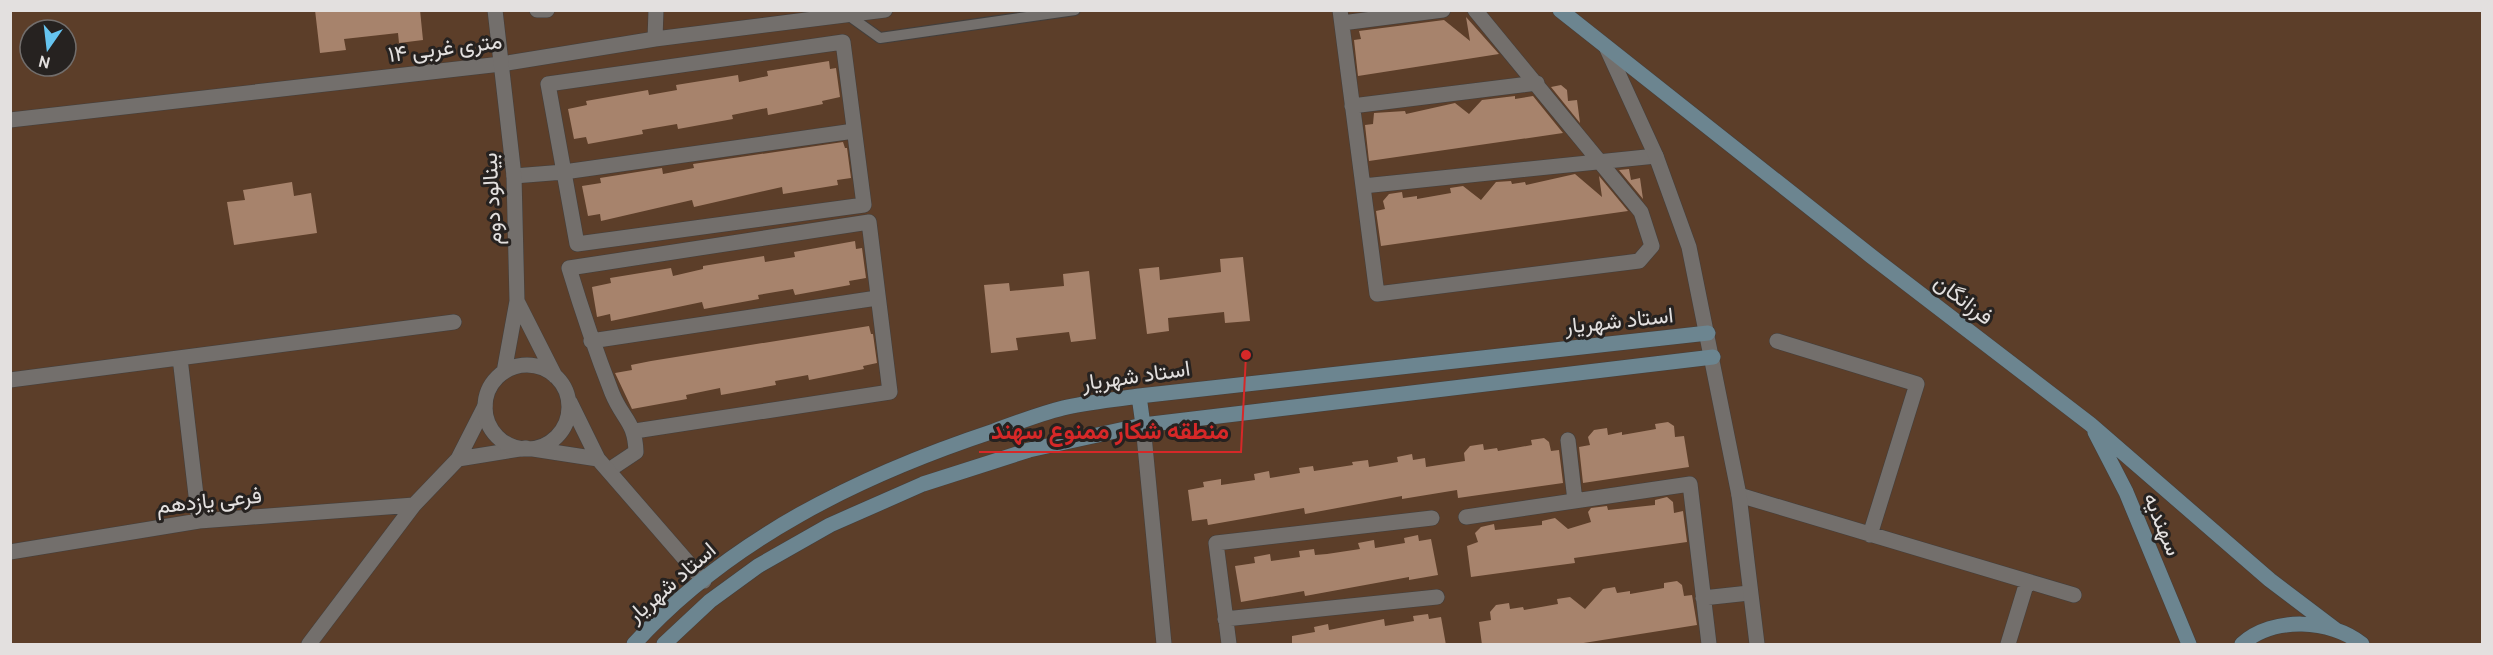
<svg xmlns="http://www.w3.org/2000/svg" width="2493" height="655" viewBox="0 0 2493 655" font-family="Cabin,Vazirmatn,sans-serif">
	<rect width="100%" height="100%" fill="#262220"/>
	<path fill="#5c3e29" fill-rule="evenodd" d="M11,11h2471v633h-2471zM30,30h36v36h-36z"/>
	<path fill="#a7836c" d="M315,10h105l3,30 -24,3 -1,-10 -54,6 2,11 -26,3z
		M1466,17l33,37 -141,22 -4,-36 7,-1 -2,-8 85,-11 26,21z
		M829,61l1,8 6,-1 4,29 -18,4 1,3 -55,11 -1,-7 -35,7 1,4 -55,10 -1,-5 -35,6 1,4 -55,10 -2,-7 -12,2 -6,-30 19,-4 -1,-4 62,-11 1,5 28,-5 -1,-5 62,-10 1,7 29,-6 -1,-5z
		M1561,85l6,5 1,11 9,-1 3,23 -29,-36z
		M1515,96v3l18,-3 30,37 -194,28 -4,-36 8,-1 1,-11 31,-2 1,3 49,-11 14,11 13,-14z
		M843,142l2,6h2l4,30 -14,2 1,5 -55,9 -1,-7 -88,20 -2,-7 -91,21 -1,-7 -12,2 -6,-30 19,-3 -1,-5 62,-10 1,6 31,-6 -1,-4z
		M1629,169l2,11 9,-2 3,21 -24,-29z
		M1575,174l27,23 -3,-21 29,35 -247,35 -5,-35 9,-2 -2,-8 6,-7 13,-2 1,6 14,-2v3l34,-6 -1,-5 13,-2 18,14 15,-18 15,-1 1,3 13,-2 1,3z
		M292,182l2,14 17,-3 6,40 -83,12 -7,-43 18,-2 -2,-10z
		M855,241l1,8 6,-1 4,30 -17,3 1,4 -55,10 -2,-6 -35,6 1,4 -55,10 -2,-7 -91,19 -1,-7 -13,3 -5,-30 19,-4 -1,-5 61,-10 2,8 30,-7v-3l61,-10 1,6 30,-5 -1,-5z
		M1243,257l7,64 -25,2 -1,-11 -56,6 1,13 -22,3 -8,-65 20,-2 1,13 61,-8 -1,-13z
		M1089,271l7,68 -25,3 -2,-10 -53,6 2,12 -27,3 -7,-68 25,-2 1,8 54,-5 -1,-12z
		M869,326l2,8h2l4,29 -14,3 1,3 -55,11 -1,-5 -33,6 1,4 -55,10 -1,-7 -34,7 1,4 -55,10 -17,-36 17,-3 -1,-5 20,-4z
		M1668,422l6,4 1,11 9,-1 5,31 -106,16 -4,-36 11,-2 -2,-8 6,-7 13,-2 1,7 14,-3v3l34,-6 -1,-5z
		M1544,438l5,4 2,9 8,-1 4,33 -105,15 -1,-8 -55,9v-3l-97,18 -1,-6 -96,17 -1,-6 -15,2 -4,-31 16,-3 -1,-5 18,-3v6l34,-5 -1,-6 15,-3 1,7 30,-5 -1,-5 14,-2 1,5 39,-6 -1,-3 16,-2 1,7 29,-5 -1,-5 15,-3 1,6 12,-2 1,9 39,-6 -1,-8 6,-7 13,-2 1,6 13,-2 1,3 34,-6 -1,-5z
		M1667,497l6,5 1,11 9,-2 4,31 -113,16 1,5 -104,14 -4,-31 11,-4 -3,-9 6,-6 13,-3 1,6 47,-5v-4l13,-3 13,11 23,-7 -3,-10 3,-4 16,-2 1,4 47,-5v-5z
		M1418,535l1,6 12,-2 7,36 -29,5v-3l-104,19 -1,-5 -63,11 -6,-36 20,-3 -1,-6 16,-3 1,7 29,-4 -1,-6 15,-2 1,6 12,-1 33,-5 -2,-6 16,-3 1,8 30,-5 -1,-5z
		M1677,581l5,4 2,11 8,-1 5,30 -126,20h-89l-3,-23 12,-2 -1,-8 6,-7 13,-2 1,6 13,-2 1,3 34,-6 -1,-5 13,-2 15,12 18,-20 12,-2 2,6 13,-2v3l34,-6v-5z
		M1428,614l1,5 12,-2 5,28h-154v-9l23,-4 -1,-5 14,-3 1,6 55,-11 1,7 29,-5 -1,-5z"/>
	<g fill="none" stroke-linecap="round" stroke-linejoin="round">
		<defs>
			<path id="service" d="M848,15l32,23 195,-28"/>
			<path id="minor" d="M537,10h10
				M1340,10l37,284 262,-33 13,-15 -11,-34 -166,-202
				M1342,23l101,-13
				M655,39l1,-29
				M843,42l21,163 -287,39 -29,-160z
				M1352,106l185,-23
				M10,120l491,-56 154,-25 230,-29
				M514,176l50,-4 290,-41
				M1363,186l293,-30
				M591,341l286,-43
				M1777,341l140,43 -47,151
				M180,358l19,163
				M10,380l444,-58
				M1568,440l7,61
				M458,459l68,-11
				M609,470l27,-18c-1,-31 -13,-32 -24,-59 -16,-41 -30,-82 -43,-125l300,-46 21,170 -255,39
				M1739,495l335,100
				M1466,517l224,-33 19,160
				M10,552l189,-31 215,-16
				M1703,598l46,-5
				M1225,619l212,-22
				M309,644l105,-139 44,-46 27,-53
				M1229,644l-13,-101 216,-25
				M2008,644l19,-62"/>
			<path id="tertiary" d="M495,10l19,166 3,125 38,75
				M1607,49l49,107 33,91 50,248 18,149
				M485 407a42 42 0 1 1 84 0a42 42 0 1 1-84 0Z
				M504,372l13,-71
				M570,402l28,57 106,122
				M1143,425l21,219
				M533,449l65,10"/>
			<path id="secondary" d="M1560,10l311,246 219,168 180,156 66,50
				M1139,396l4,29
				M2095,432l31,60 63,152
				M634,644c95,-105 227,-169 360,-213 22,-8 45,-17 69,-23 25,-6 51,-8 76,-12l569,-63
				M664,644l46,-43 48,-35 72,-41 93,-41 106,-34 114,-25 570,-68
				M2242,644c31,-28 89,-25 120,0"/>
		</defs>
		<use href="#service" stroke="#423f3d" stroke-width="12"/>
		<use href="#minor" stroke="#423f3d" stroke-width="16"/>
		<use href="#tertiary" stroke="#423f3d" stroke-width="16"/>
		<use href="#secondary" stroke="#423f3d" stroke-width="16"/>
		<use href="#service" stroke="#736f6c" stroke-width="10"/>
		<use href="#minor" stroke="#736f6c" stroke-width="15"/>
		<use href="#tertiary" stroke="#736f6c" stroke-width="15"/>
		<use href="#secondary" stroke="#6c8590" stroke-width="15"/>
	</g>
	<g text-anchor="middle" stroke-width="6" stroke-linejoin="round" paint-order="stroke">
		<g font-size="22" fill="#e3e0df" stroke="#262220">
			<text transform="translate(445 47) rotate(-7)" y="8">۱۴ متری غربی</text>
			<text transform="translate(491 199) rotate(-93)" y="8">بینالود دوم</text>
			<text transform="translate(1964 299) rotate(37)" y="8">فرزانگان</text>
			<text transform="translate(1619 320) rotate(-6)" y="8">استاد شهریار</text>
			<text transform="translate(1136 375) rotate(-8)" y="8">استاد شهریار</text>
			<text transform="translate(209 500) rotate(-6)" y="8">فرعی یازدهم</text>
			<text transform="translate(2163 524) rotate(68)" y="8">سهندیه</text>
			<text transform="translate(671 582) rotate(-41)" y="8">استاد شهریار</text>
		</g>
	</g>
	<path fill="none" stroke="#d62828" stroke-width="2" d="M1246 355L1241 452H979"/>
	<circle fill="#d62828" stroke="#262220" stroke-width="2" cx="1246" cy="355" r="6"/>
	<g font-size="24" text-anchor="middle" font-weight="bold" fill="#d62828" stroke="#262220" stroke-width="6" stroke-linejoin="round" paint-order="stroke">
		<text x="1110" y="439">منطقه شکار ممنوع سهند</text>
	</g>
	<rect width="2493" height="655" fill="none" stroke="#e3e0df" stroke-width="24"/>
	<g transform="translate(48 48) rotate(194)"><circle r="28" fill="#262220" stroke="#726e6c" stroke-width="1.5"/>
	<path d="M0-4.5L10 22L0 15L-10 22Z" fill="#66c4ef"/>
	<text y="-9" font-size="16" font-weight="bold" text-anchor="middle" fill="#e3e0df">N</text>
	</g>
</svg>
